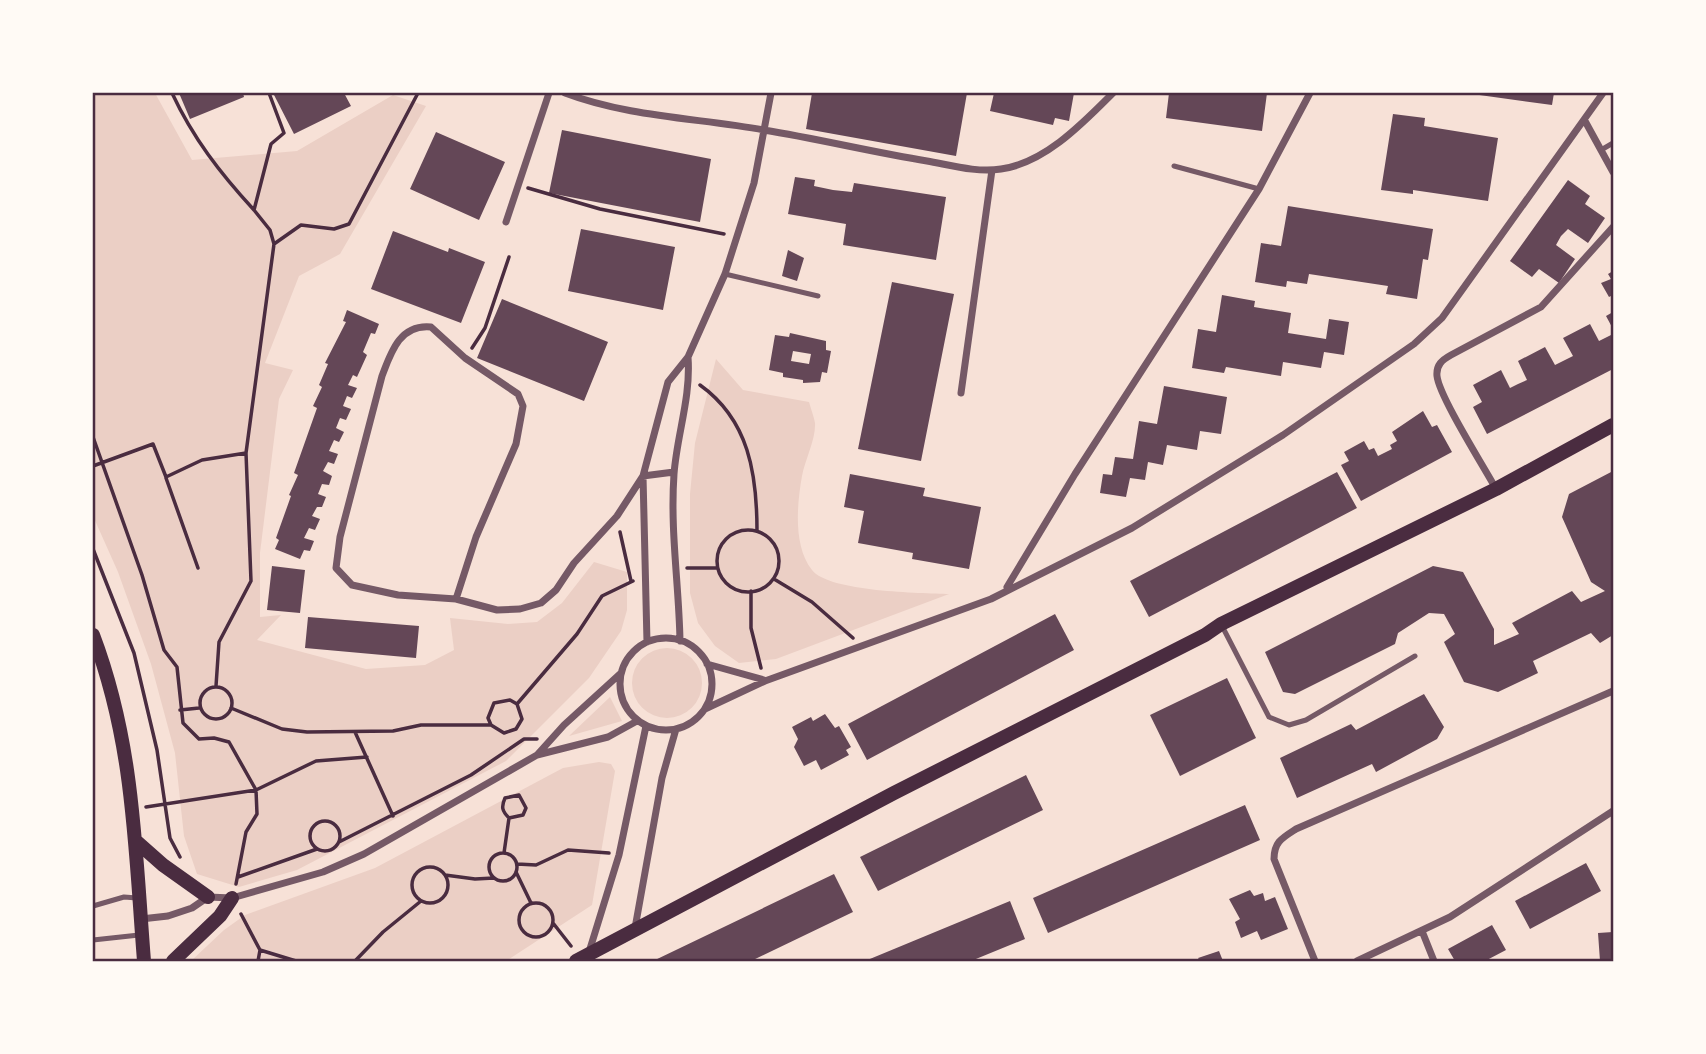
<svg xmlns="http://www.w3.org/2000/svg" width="1706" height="1054" viewBox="0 0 1706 1054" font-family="'DM Sans',sans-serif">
	<rect width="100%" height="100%" fill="#f7e1d7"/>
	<path fill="#ebcfc5" d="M93,93h62l37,67 105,-9 96,-56 33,11 -86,148 -41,22 -34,87 28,7 -14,29 -19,154v64l21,-2 -24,25 109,29 59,-4 29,-15 -4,-32 58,6 29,-2 25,-19 32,-41 33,10v38l-6,21 -32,47 -83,83 -209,109 -58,17 -42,-13 -13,-38 -9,-83 -24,-89 -33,-92 -25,-56z
		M716,359l27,31 66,12c2,7 5,15 6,21 1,16 -10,37 -13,53 -5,28 -9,70 10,94 17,22 109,23 137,24l-173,65 -37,4 -24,-17 -17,-23 -8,-30v-99l5,-51z
		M632 683a35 35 0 1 1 70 0a35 35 0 1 1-70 0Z
		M610,697l12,24 -53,15z
		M599,762l12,2 4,7 -23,134 -86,56h-315l33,-31 21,-15 130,-47 188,-100z"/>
	<path fill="#644757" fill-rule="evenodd" d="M179,93h64l1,4 -54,22z
		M273,93h71l7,13 -57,28z
		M812,93h155l-11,63 -150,-27z
		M994,93l13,1 67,-1 -5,28 -14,-3 -2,7 -63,-14z
		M1169,93h98l-5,38 -96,-13z
		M1465,93h89l-2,12z
		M1393,114l32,4 -1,8 74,12 -10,63 -75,-11v4l-32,-4z
		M562,130l149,29 -11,63 -151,-29z
		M436,132l69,30 -26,58 -69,-31z
		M795,177l20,3 -1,6 19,4 19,2 2,-9 92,14 -10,63 -93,-15 3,-21 -58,-10z
		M1568,180l22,16 -5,8 20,14 -17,25 -20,-14 -7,7 -5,9 19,14 -16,24 -20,-14 -7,8 -22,-16z
		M1288,206l145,23 -5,31 -5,-1 -6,40 -31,-5 2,-8 -79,-12 -2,10 -20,-3 -1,6 -31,-5 6,-39 20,3z
		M581,229l94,18 -12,63 -95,-19z
		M393,231l55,21 1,-4 36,14 -24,61 -90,-34z
		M788,250l16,8 -7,23 -15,-5z
		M1613,271v24l-4,2 -8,-14 10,-4 -3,-5z
		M892,282l62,12 -33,167 -63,-12z
		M1222,295l33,6 -1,6 37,6 -3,20 38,6 3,-20 20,3 -5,33 -20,-3 -3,16 -38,-6 -2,14 -55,-9 -2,6 -32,-5 6,-39 18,3z
		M502,299l106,43 -24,59 -107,-43z
		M347,310l32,14 -4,10 -4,-1 -8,19 4,3 -10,22 -4,-2 -5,10 9,3 -5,10 -5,-2 -4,10 8,3 -5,11 -6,-2 -4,10 8,4 -5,10 -5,-2 -5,11 9,3 -4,10 -6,-2 -5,9 9,5 -3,9 -7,-1 -4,10 8,3 -4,10h-5l-5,9 8,3 -5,11 -6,-2 -5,10 10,3 -4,10 -6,-1 -4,9 -25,-10 4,-9 -3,-2 15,-42 -2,-1 9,-20 -4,-2 23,-65 -4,-2 9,-19 -3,-2 9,-21 -3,-1 21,-41 -3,-1z
		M1613,312v17l-7,-13z
		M1590,324l9,17 14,-7v35l-126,65 -14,-27 9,-5 -9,-17 28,-15 9,18 8,-4 9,-4 -9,-19 27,-14 10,18 18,-9 -10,-18z
		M790,333l36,8v9l5,1 -4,22 -5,-1 -2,10 -17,1v-3l-20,-3v-4l-14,-3 6,-35 14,2zM793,351l18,3 -2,10 -18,-3z
		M1164,386l63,11 -6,37 -21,-3 -3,19 -30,-5 -4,20 -15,-3 -3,18 -15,-2 -4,19 -26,-4 3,-19 9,1 3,-18 18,2 6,-38 18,3z
		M1423,411l9,16 5,-2 15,27 -91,49 -20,-36 8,-4 -5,-9 20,-11 5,9 5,-2 4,8 14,-7 -2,-4 7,-4 -5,-9z
		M1613,471v164l-13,8 -9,-10 -58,28 5,12 -40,19 -34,-10 -20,-40 11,-8 -11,-20 -15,-1 -31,20 -3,11 -100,50 -12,-2 -18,-40 168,-86 30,6 31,57v16l25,-11 -7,-11 60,-32 9,11 24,-11 -14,-9 -29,-65 7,-23z
		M1337,472l20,36 -208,109 -19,-36z
		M850,474l75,14 -2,8 58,11 -12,62 -57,-10 1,-6 -55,-10 6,-32 -20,-4z
		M272,566l33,4 -5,43 -33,-3z
		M1055,614l19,36 -207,110 -19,-36z
		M308,617l111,9 -3,32 -111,-10z
		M1227,678l29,60 -76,38 -30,-61z
		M1424,694l20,33 -7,12 -61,33 -4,-8 -75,34 -17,-40 71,-34 5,6z
		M825,714l10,14 4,-2 12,21 -5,3 3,5 -28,15 -5,-10 -12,6 -10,-19 4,-8 -6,-12 19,-10 2,4z
		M1026,775l17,35 -165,81 -18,-34z
		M1245,805l15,35 -212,93 -15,-35z
		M1586,863l15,28 -71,38 -15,-28z
		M834,874l19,38 -102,49h-98z
		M1250,890l4,6 9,-3 2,8 10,-4 13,32 -27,11 -4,-9 -16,7 -6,-16 5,-3 -11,-20z
		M1010,901l15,38 -54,22h-106z
		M1492,925l14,25 -21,11h-30l-7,-12z
		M1613,932v29h-13l-2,-28z
		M1219,951l4,10h-23l-2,-3z"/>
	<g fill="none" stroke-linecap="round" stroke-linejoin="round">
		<path stroke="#4a2c40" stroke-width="3.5" d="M172,93c21,45 48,80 82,117
			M528,188l72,21 124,25
			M274,244l27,-19 33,4 15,-5 69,-131
			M472,348l13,-20 24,-71
			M700,385c49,35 57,89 57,146
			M93,437l49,138 22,75 13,17 6,56 16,16 15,-1 15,4 27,48 1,24 -11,18 -10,52
			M93,466l60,-22 13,33 36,-17 44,-7 28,-209 -4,-14 -16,-20 17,-66 13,-11 -15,-40
			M166,478l32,90
			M717 561a31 31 0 1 1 62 0a31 31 0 1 1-62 0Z
			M620,532l11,49
			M93,549l41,104 23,97 13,88 10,19
			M687,568h30
			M774,579l38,23 41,36
			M751,591v37l10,40
			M216,686l3,-44 32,-61 -5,-128
			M200 703a16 16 0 1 1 32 0a16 16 0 1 1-32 0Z
			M517,704l60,-70 25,-38 31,-15
			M231,708l51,21 25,3 86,-1 28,-6h70l13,8 12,-4 6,-10 -5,-15 -7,-4 -16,3 -6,15 3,7
			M180,710l19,-2
			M355,732l38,84
			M146,807l110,-17 60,-29 51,-4
			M310 836a15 15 0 1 1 30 0a15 15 0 1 1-30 0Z
			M339,842l132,-67 53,-36h13
			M504,853l5,-35c-7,-7 -8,-11 -4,-20l14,-3 7,13 -3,7 -14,3
			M489 867a14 14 0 1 1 28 0a14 14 0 1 1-28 0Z
			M517,864l19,1 32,-15 41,3
			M412 885a18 18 0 1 1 36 0a18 18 0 1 1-36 0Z
			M516,872l15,31
			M445,875l30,4 19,-1
			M238,877l79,-28
			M519 920a17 17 0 1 1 34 0a17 17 0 1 1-34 0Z
			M241,914l19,36 -2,11
			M553,923l18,23
			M260,950l36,11
			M355,961l28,-29 38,-31"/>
		<path stroke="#755966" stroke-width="5" d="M1601,150l12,-7
			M1174,166l85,23
			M725,274l93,22
			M1221,624l48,93 20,8 17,-5 109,-64
			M93,906l31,-9 13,1
			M93,940l46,-5"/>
		<path stroke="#755966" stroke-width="7" d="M565,93c63,24 133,25 199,37 55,9 108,22 163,31 23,4 50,12 74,8 44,-6 82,-46 112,-76
			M1585,121l28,51
			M506,222l43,-129
			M961,393l31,-223
			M1496,489c-12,-22 -57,-93 -59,-113 -1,-11 5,-16 14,-21l90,-48 72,-80
			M1007,587l68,-113 184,-285 51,-96
			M456,599l20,-62 40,-93 7,-38 -5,-12 -53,-36 -34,-31c-31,-3 -40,25 -49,49l-42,161 -4,31 16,17 46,10 58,4 41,11 23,-1 21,-6 15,-13 18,-27 43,-47 26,-40 31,-4
			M620 684a46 46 0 1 1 92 0a46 46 0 1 1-92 0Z
			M680,641c-1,-56 -10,-110 -6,-167 3,-40 17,-76 14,-117
			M647,642l-4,-166 25,-94 20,-25 37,-83 29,-91 17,-90
			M707,664l57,16
			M705,709l60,-28 226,-82 141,-71 151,-93 131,-91 28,-26 161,-225
			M537,755l27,-30 57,-52
			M141,919l27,-3 24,-8 16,-11 24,1 91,-26 41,-18 173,-99 71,-18 29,-16
			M635,928l27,-150 14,-49
			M1422,931l12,30
			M589,952l30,-97 27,-129
			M1315,961l-41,-102c0,-17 8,-21 22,-30l317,-138
			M1357,961l93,-44 163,-106"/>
		<path stroke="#4a2c40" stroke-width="14" d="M93,635c41,108 42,213 51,326
			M137,842l26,23 45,32
			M173,961l47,-45 12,-18
			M576,961l318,-168 311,-158 16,-11 275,-135 117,-64"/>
	</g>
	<rect width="1706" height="1054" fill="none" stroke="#fffaf5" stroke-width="189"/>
	<rect x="94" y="94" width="1518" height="866" fill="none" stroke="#4a2c40" stroke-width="2.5"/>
</svg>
